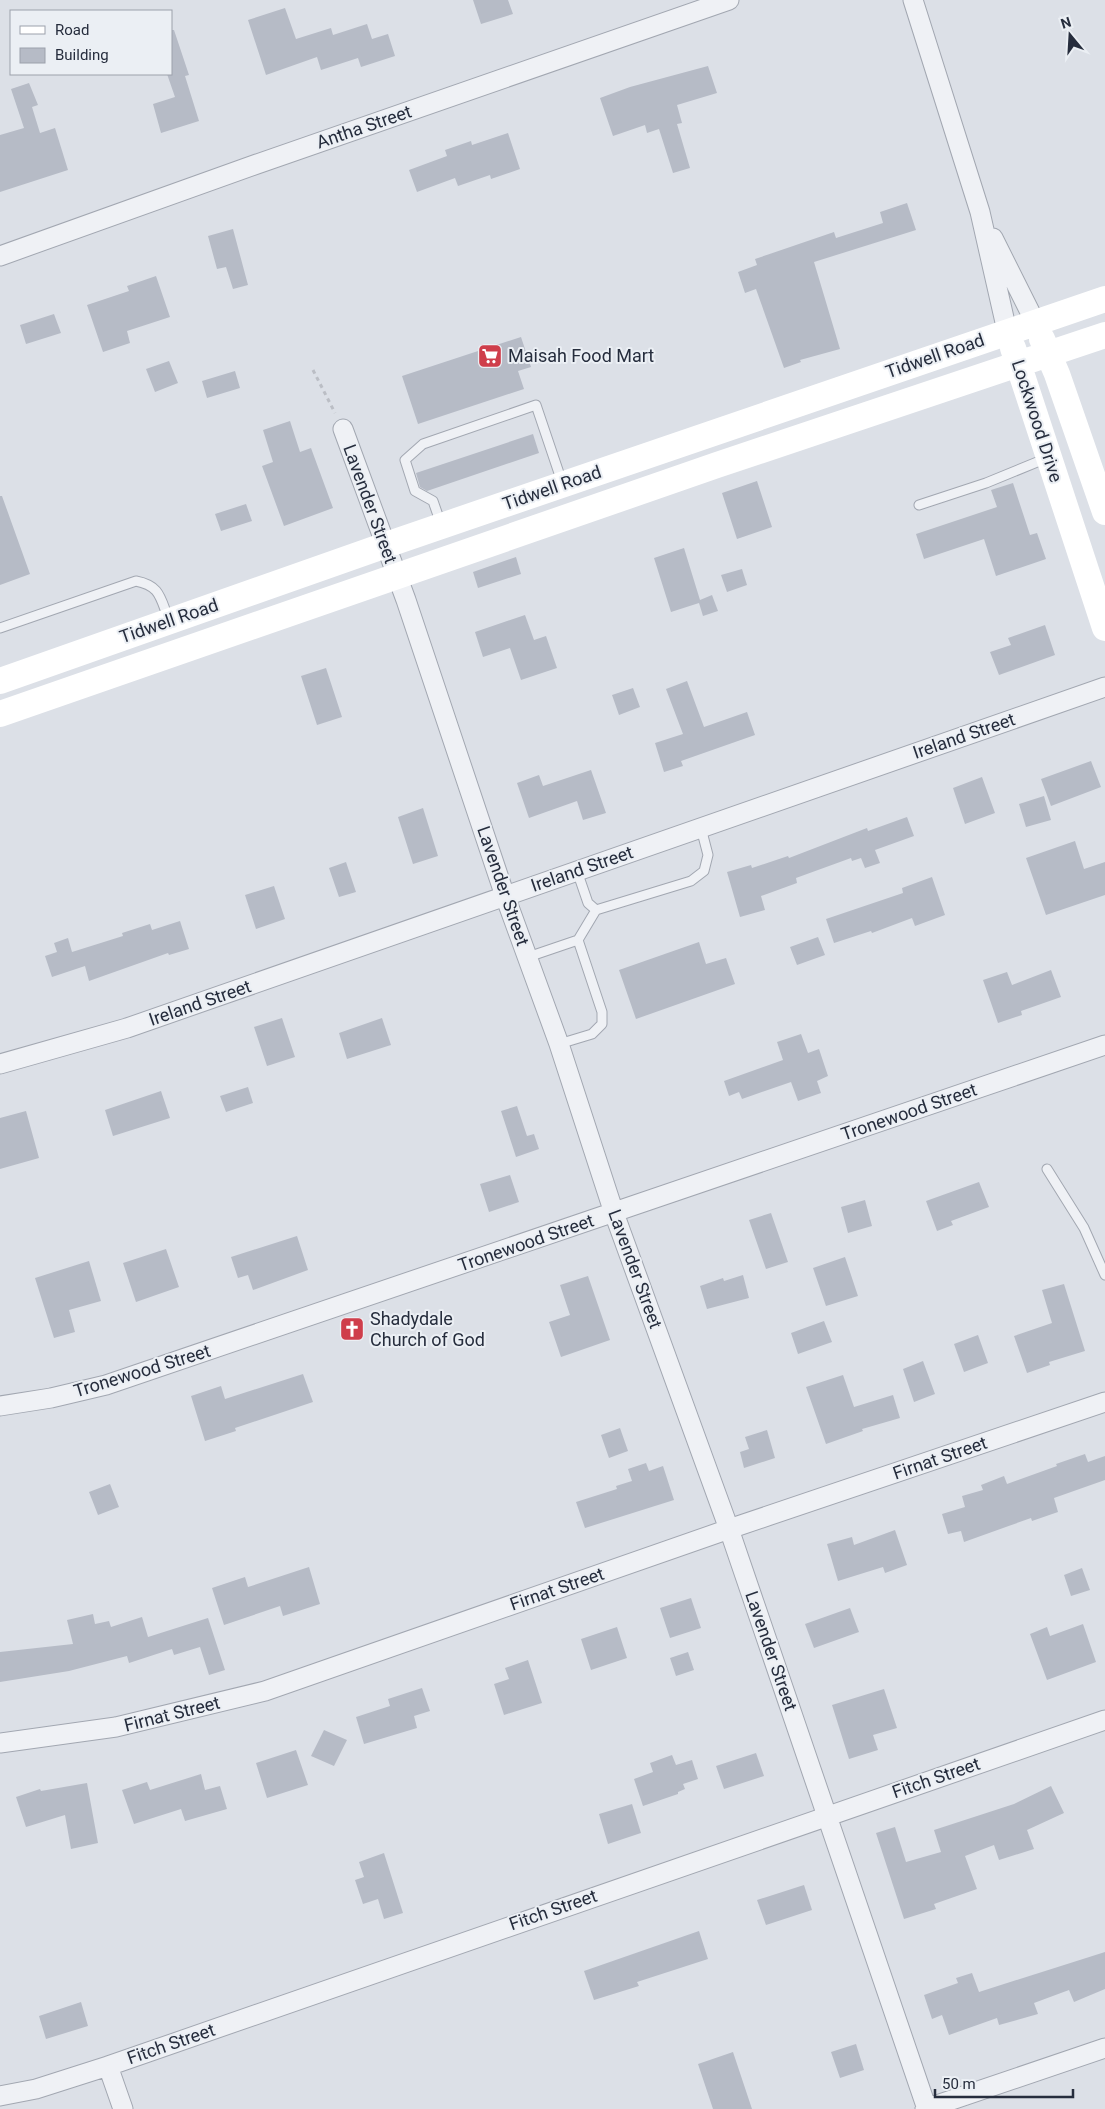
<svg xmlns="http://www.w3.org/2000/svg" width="1105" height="2109" viewBox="0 0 1105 2109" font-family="Roboto,sans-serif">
	<rect width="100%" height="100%" fill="#dce0e7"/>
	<path fill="#b6bbc6" d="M473,0h35l5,14 -32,10z
		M285,8l11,31 35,-11 2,7 34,-11 5,15 16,-5 7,22 -34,11 -3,-9 -37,12 -4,-13 -51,18 -18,-55z
		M171,30h3l15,45 -4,1 14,45 -38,12 -8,-29 22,-7 -8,-23h4z
		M708,66l9,27 -40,12 5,18 -5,1 13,44 -17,5 -14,-44 -12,4 -2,-8 -32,11 -13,-38 30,-11z
		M29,83l9,22 -6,2 8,26 15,-5 13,42 -68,22v-57l24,-7 -13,-39z
		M508,133l12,36 -29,10 -1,-4 -32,11 -3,-8 -38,14 -8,-22 38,-14 -2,-6 26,-9 1,4z
		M907,203l9,27 -102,32 26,87 -40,11 1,2 -17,6 -28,-79 -11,4 -7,-21 19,-7 -2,-6 79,-27 2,6 47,-15 -3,-11z
		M233,229l15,56 -15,4 -7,-22 -9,2 -9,-33z
		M156,276l14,41 -43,14 3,12 -27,9 -16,-47 42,-14 -2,-5z
		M54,314l7,19 -35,11 -6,-19z
		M521,337l10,30 -13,4 6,18 -106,35 -16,-48z
		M169,361l9,22 -23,9 -9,-23z
		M235,371l5,17 -33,10 -5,-17z
		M290,421l10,31 11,-4 22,60 -49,18 -22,-60 11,-4 -10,-32z
		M533,434l6,19 -112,38 -7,-4 -4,-14z
		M757,481l15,46 -35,12 -15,-46z
		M1013,483l17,52 7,-2 9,26 -50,17 -12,-37 -60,20 -8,-25 81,-27 -6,-17z
		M0,496h2l28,78 -30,11z
		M246,504l6,17 -31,10 -6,-17z
		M684,548l16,52 12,-5 6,16 -15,5 -4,-13 -28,9 -17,-54z
		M516,557l5,17 -43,14 -5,-16z
		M742,569l5,16 -20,7 -6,-17z
		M525,615l9,25 12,-4 11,32 -36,12 -11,-32 -27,9 -8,-25z
		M1045,625l10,30 -56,20 -9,-23 21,-7 -3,-7z
		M326,668l16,49 -25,8 -16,-49z
		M687,681l17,46 43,-15 8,23 -74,26 2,5 -19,6 -9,-29 28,-9 -17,-45z
		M633,688l7,19 -21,8 -7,-20z
		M1091,761l10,26 -50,19 -10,-27z
		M591,770l15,43 -23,7 -6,-19 -48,17 -12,-35 22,-8 4,11z
		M982,777l13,36 -30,11 -12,-36z
		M1044,796l7,24 -25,7 -7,-23z
		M423,808l15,48 -25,8 -15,-47z
		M907,817l7,19 -39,14 5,13 -15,5 -4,-10 -9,3 -1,-3 -55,20 1,5 -36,13 4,14 -25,7 -13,-45 24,-7 1,3 36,-12 1,2 78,-30 1,3z
		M1075,841l9,28 21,-7v33l-59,20 -20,-57z
		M346,862l10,30 -17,5 -10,-29z
		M932,877l13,38 -30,11 -3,-8 -40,15 -1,-2 -37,12 -8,-24 77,-26 -1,-5z
		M274,886l11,33 -29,10 -11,-34z
		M180,921l9,28 -20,6 -1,-2 -79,28 -4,-15 -33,11 -7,-21 12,-4 -3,-9 14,-5 4,14 51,-16 -1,-3 28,-9 2,6z
		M818,937l7,18 -28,10 -7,-18z
		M699,942l7,22 20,-6 9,26 -99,35 -17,-49z
		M1051,970l10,27 -40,14 1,4 -24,8 -15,-43 24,-8 5,13z
		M282,1018l13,39 -28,9 -13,-39z
		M382,1018l9,27 -44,14 -8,-26z
		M801,1034l7,19 11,-4 9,27 -11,5 4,12 -23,8 -7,-19 -49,17 -3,-7 -10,4 -5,-15 59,-21 -6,-18z
		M248,1087l5,16 -27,9 -6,-16z
		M161,1091l9,27 -57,18 -8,-26z
		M517,1106l10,30 7,-2 5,15 -23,8 -15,-46z
		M26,1111l13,47 -39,11v-51z
		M510,1175l9,27 -30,10 -9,-28z
		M979,1182l10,25 -38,14 2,4 -16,6 -11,-30z
		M865,1200l7,26 -24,7 -7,-26z
		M771,1213l17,49 -22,7 -17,-49z
		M297,1236l11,34 -55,20 -5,-15 -10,3 -7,-21z
		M166,1249l13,38 -43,15 -13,-39z
		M845,1257l13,39 -32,10 -13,-38z
		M89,1261l12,40 -32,9 6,22 -21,6 -19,-60z
		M743,1275l6,23 -42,11 -7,-23 23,-8 1,3z
		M588,1276l22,64 -49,17 -12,-35 21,-7 -10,-30z
		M1064,1284l21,67 -36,11 1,3 -23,8 -13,-37 38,-13 -10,-33z
		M824,1321l8,21 -34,12 -7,-21z
		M978,1335l10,28 -24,9 -10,-28z
		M923,1361l12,33 -21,8 -11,-33z
		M303,1374l10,28 -78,26 1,3 -31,10 -14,-45 30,-10 4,13z
		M843,1375l11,32 39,-12 7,23 -38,11 1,2 -37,13 -20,-57z
		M620,1428l8,23 -19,7 -8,-23z
		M767,1430l8,28 -31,10 -4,-16 9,-3 -4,-12z
		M1085,1454l3,8 17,-6v24l-51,18 4,14 -26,9 -1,-3 -67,24 -3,-11 -13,3 -6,-20 23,-7 -3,-11 21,-6 -2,-5 23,-9 3,8 50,-18 -1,-2z
		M646,1463l3,8 14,-5 11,34 -89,28 -9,-26 41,-13 -1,-3 16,-5 -4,-12z
		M110,1484l9,23 -21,8 -9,-23z
		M895,1530l12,35 -22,8 -2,-6 -45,14 -11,-37 25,-7 2,8z
		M309,1567l11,37 -37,12 -3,-10 -56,19 -12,-37 33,-11 3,10z
		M1082,1568l8,22 -19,6 -7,-21z
		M691,1598l10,30 -31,10 -10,-30z
		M850,1608l9,24 -45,16 -9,-24z
		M93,1614l2,10 14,-3 2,6 31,-10 6,20 60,-19 17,52 -16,5 -9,-28 -26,8 -2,-6 -43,14 -2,-7 -58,15 -69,11v-30l73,-8 -6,-24z
		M1083,1624l13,38 -49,18 -17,-46 17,-7 3,9z
		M617,1627l10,31 -36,12 -10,-31z
		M688,1652l6,18 -18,6 -6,-18z
		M528,1660l14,43 -38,12 -10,-31 15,-5 -4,-11z
		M422,1688l8,23 -16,5 3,12 -53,16 -8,-27 34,-11 -2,-7z
		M884,1689l13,39 -24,7 5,15 -29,9 -17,-54z
		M324,1730l23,10 -13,26 -23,-10z
		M296,1750l12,35 -41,13 -11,-35z
		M756,1753l8,23 -40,13 -8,-23z
		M672,1755l4,10 16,-5 6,19 -15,5 2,5 -7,3v2l-35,12 -9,-27 19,-7 -3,-9z
		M201,1774l4,16 15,-4 7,23 -42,12 -4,-12 -47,15 -12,-34 25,-8 3,8z
		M87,1783l11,60 -27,6 -6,-34 -39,12 -10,-30 24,-8 1,2z
		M1051,1786l13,27 -37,17 7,19 -35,11 -5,-15 -29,11 12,33 -43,15 2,5 -32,10 -28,-86 19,-6 11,35 35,-10 -7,-22 80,-26z
		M632,1804l9,29 -33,11 -9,-30z
		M384,1853l19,60 -19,6 -6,-20 -15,5 -8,-24 9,-3 -5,-15z
		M804,1885l8,25 -46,15 -9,-25z
		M699,1931l9,28 -71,23 2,4 -45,14 -10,-29z
		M1105,1952v37l-31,13 -5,-12 -35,13 4,11 -39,11 -2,-7 -48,17 -7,-20 -10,4 -8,-24 34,-12 -2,-5 16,-5 7,19z
		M81,2002l7,24 -42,13 -7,-23z
		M856,2044l8,26 -24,8 -9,-26z
		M733,2052l19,57h-39l-15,-45z"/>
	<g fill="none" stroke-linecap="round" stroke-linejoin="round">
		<defs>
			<path id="service" d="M919,505l67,-22 61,-25
				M441,524l-8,-23 -18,-10 -10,-31 18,-16 113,-39 26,77
				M0,628l136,-47c25,5 24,17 33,39
				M577,871l11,32 8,7 95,-29 13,-10 4,-16 -7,-27
				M528,957l50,-17 18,-30
				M559,1044l33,-10 10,-10v-12l-24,-72
				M1047,1169l37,59 21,47"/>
			<path id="minor" d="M913,0l67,212 27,119
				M993,238l42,84
				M0,256l257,-92 472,-164
				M343,429l63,171 99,296 54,148 55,169 115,316 198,580
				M0,1064l127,-36 978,-341
				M0,1406l51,-8 55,-13 999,-340
				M0,1743l116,-16 149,-36 464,-162 376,-127
				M108,2066l15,43
				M0,2096l36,-7 72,-23 997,-346
				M925,2109l180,-61"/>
		</defs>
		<use href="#service" stroke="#a2a7b1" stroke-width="11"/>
		<use href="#minor" stroke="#a2a7b1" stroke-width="21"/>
		<path stroke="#bbbec5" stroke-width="3" stroke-dasharray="4 4" stroke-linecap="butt" d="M313,370l22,43"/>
		<use href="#service" stroke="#eff1f5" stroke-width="9"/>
		<use href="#minor" stroke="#eff1f5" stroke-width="19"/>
		<path stroke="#fff" stroke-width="26" d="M1042,339l15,35 48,138
			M1013,348l92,280
			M0,681l386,-136 719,-246
			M0,714l717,-249 388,-130"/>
	</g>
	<defs>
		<symbol id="supermarket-square" viewBox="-11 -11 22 22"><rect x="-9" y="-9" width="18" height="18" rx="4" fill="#cf3e4b" stroke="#ebeff4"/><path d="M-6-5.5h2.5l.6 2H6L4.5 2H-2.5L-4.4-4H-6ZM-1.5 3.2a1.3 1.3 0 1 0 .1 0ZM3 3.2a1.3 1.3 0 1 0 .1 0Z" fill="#fff"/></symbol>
		<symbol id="church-square" viewBox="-11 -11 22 22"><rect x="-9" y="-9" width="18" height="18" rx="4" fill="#cf3e4b" stroke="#ebeff4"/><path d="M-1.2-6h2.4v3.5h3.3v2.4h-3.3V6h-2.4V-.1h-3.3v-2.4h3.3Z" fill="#fff"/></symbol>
	</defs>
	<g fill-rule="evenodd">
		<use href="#supermarket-square" x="476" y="342" width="28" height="28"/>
		<use href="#church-square" x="338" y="1315" width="28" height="28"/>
	</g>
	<g text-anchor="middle" stroke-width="4" stroke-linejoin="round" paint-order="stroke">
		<g font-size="18" fill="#262d3d" stroke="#ebeff4">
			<text transform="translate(364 127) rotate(-19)" y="6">Antha Street</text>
			<text transform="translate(935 356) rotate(-19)" y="6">Tidwell Road</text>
			<text transform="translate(1037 421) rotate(72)" y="6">Lockwood Drive</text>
			<text transform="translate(552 488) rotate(-19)" y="6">Tidwell Road</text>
			<text transform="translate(370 504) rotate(70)" y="6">Lavender Street</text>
			<text transform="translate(169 621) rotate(-19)" y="6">Tidwell Road</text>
			<text transform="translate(964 736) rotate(-19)" y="6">Ireland Street</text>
			<text transform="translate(582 869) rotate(-19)" y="6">Ireland Street</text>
			<text transform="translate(503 886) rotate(71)" y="6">Lavender Street</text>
			<text transform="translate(200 1003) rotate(-19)" y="6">Ireland Street</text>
			<text transform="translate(909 1112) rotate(-19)" y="6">Tronewood Street</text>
			<text transform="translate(526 1243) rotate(-19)" y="6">Tronewood Street</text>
			<text transform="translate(635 1269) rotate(70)" y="6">Lavender Street</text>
			<text transform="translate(142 1371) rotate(-17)" y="6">Tronewood Street</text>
			<text transform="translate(940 1458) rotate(-19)" y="6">Firnat Street</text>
			<text transform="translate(557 1589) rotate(-19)" y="6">Firnat Street</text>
			<text transform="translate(771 1651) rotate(71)" y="6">Lavender Street</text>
			<text transform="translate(172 1714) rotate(-14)" y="6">Firnat Street</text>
			<text transform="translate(936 1778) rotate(-19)" y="6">Fitch Street</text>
			<text transform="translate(553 1910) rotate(-19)" y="6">Fitch Street</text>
			<text transform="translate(171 2044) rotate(-19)" y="6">Fitch Street</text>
		</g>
		<g font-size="18" fill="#262d3d" stroke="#ebeff4" text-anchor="start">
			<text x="508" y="362">Maisah Food Mart</text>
			<text x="370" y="1325">Shadydale<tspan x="370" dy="21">Church of God</tspan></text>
		</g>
	</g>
	<rect x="10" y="10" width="162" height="65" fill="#ebeff4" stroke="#9ca1ab"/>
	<rect x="20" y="26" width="25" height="8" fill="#ffffff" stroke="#9ca1ab"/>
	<text x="55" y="35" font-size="15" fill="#262d3d">Road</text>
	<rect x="20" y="48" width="25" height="15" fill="#b6bbc6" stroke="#9ca1ab"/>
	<text x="55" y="60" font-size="15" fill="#262d3d">Building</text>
	<g transform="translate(1070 35) rotate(342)" stroke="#ebeff4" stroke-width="4" paint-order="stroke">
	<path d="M0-4L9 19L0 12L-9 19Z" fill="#262d3d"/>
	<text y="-8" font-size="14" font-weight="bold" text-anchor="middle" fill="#262d3d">N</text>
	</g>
	<path d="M935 2089v8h138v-8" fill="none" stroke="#262d3d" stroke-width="2.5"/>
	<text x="942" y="2089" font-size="15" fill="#262d3d" stroke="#ebeff4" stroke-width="4" paint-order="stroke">50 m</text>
</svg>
